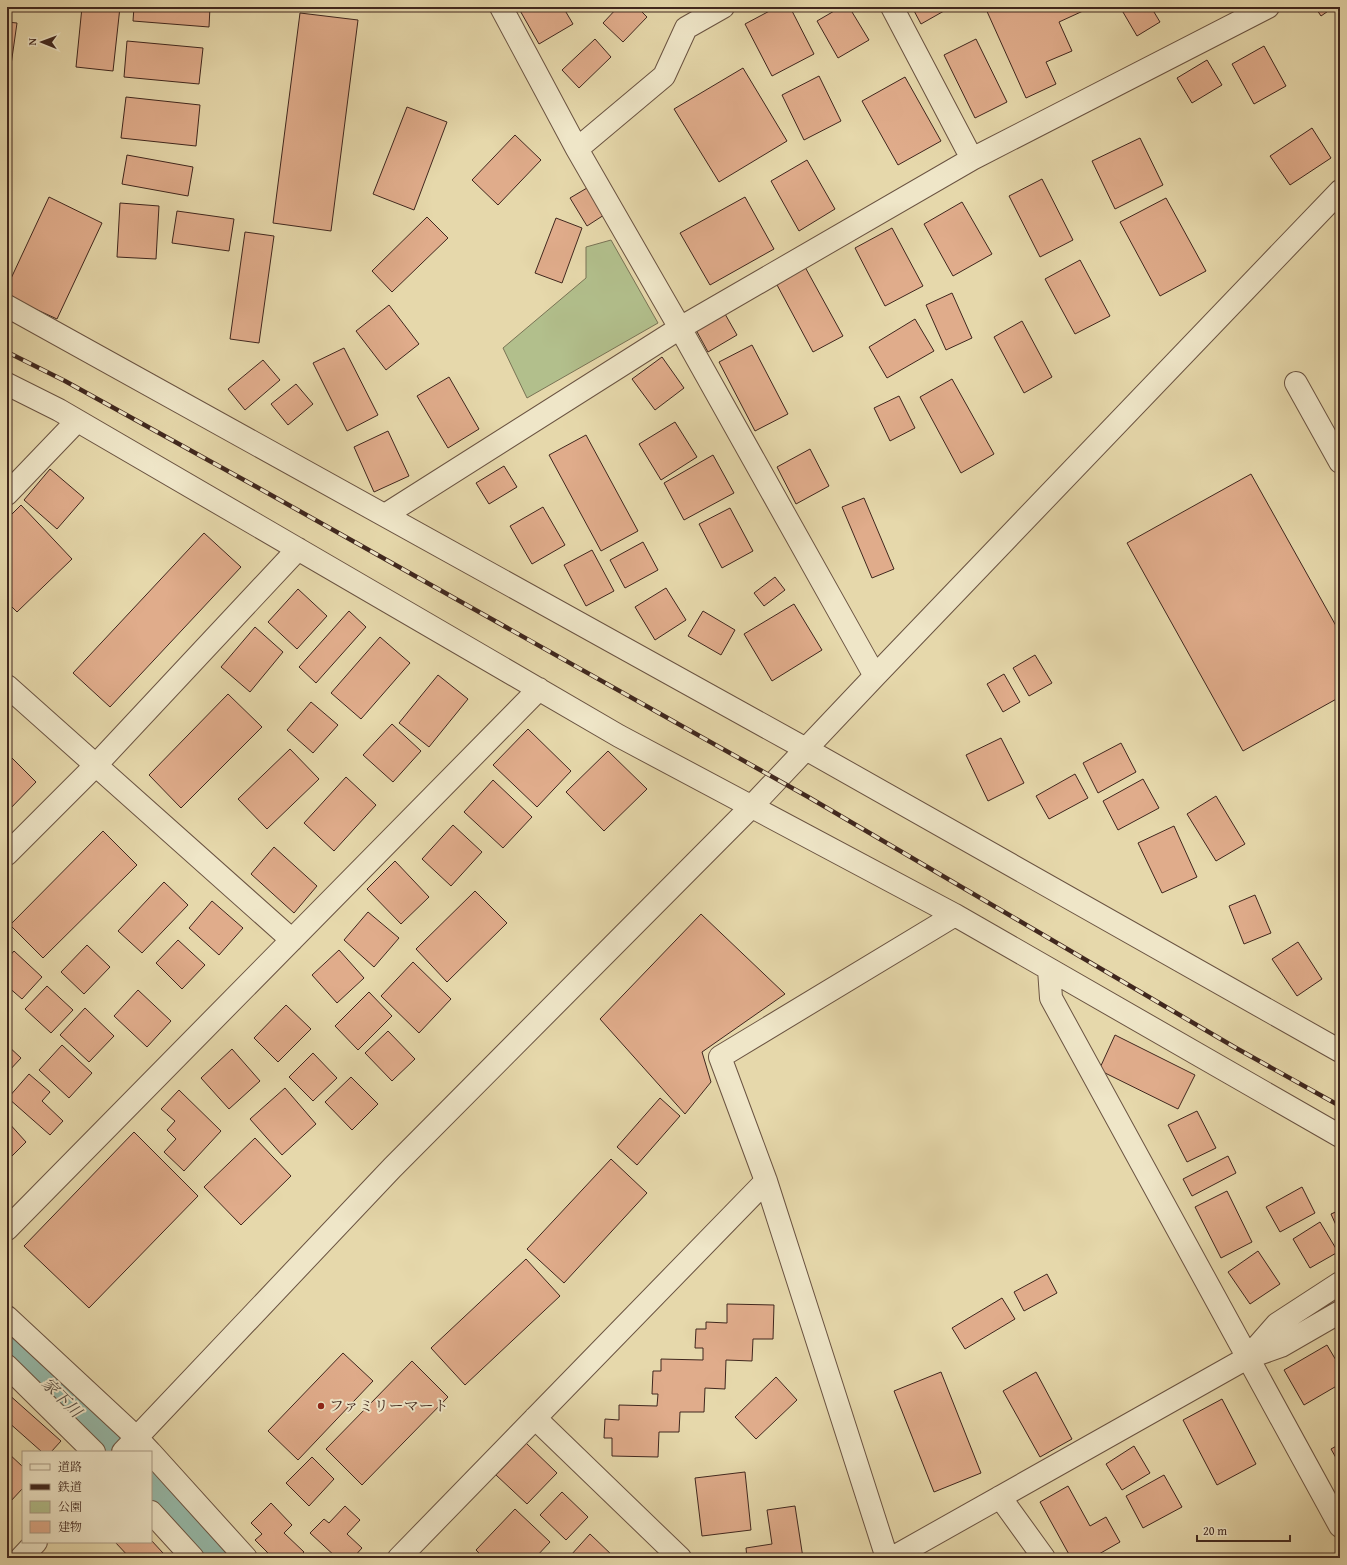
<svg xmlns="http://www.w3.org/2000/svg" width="1347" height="1565" viewBox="0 0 1347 1565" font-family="'Gentium Book Plus','Noto Serif JP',serif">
	<rect width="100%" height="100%" fill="#e6d8ab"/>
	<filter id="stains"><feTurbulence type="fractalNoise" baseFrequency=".005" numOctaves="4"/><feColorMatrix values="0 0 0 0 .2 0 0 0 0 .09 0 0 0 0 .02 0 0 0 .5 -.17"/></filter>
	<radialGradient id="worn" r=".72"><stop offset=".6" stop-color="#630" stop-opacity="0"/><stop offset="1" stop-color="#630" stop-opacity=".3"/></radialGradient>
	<path fill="#b2bf8c" stroke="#797355" d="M611,240l47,83 -131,75 -24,-50 83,-70v-31z"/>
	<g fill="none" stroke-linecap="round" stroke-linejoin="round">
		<path stroke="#96baaa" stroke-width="56" d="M7,1342l110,110
			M151,1484l72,74"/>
	</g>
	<path fill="#e0ac8b" stroke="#40271e" d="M82,7h38l-7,64 -37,-4z
		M134,7h76l-1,20 -76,-6z
		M518,7h45l10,17 -34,20z
		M618,7h19l10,10 -24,25 -20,-19z
		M777,7h13l24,47 -42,22 -27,-52z
		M841,7h8l20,33 -31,18 -21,-37z
		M912,7h39l-30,17z
		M985,7h97l1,4 -24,11 13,29 -26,11 10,22 -30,14z
		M1120,7h31l9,15 -23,14z
		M1315,7h19l-13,9z
		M300,13l58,7 -27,211 -58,-8z
		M7,22l10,1 -8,56h-2z
		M595,39l16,18 -32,31 -17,-18z
		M976,39l31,63 -32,16 -31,-63z
		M127,41l76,7 -4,36 -75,-7z
		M1264,46l22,40 -32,18 -22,-40z
		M1207,60l15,25 -30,18 -15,-25z
		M743,68l44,73 -68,41 -45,-73z
		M819,76l22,45 -37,19 -22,-45z
		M905,77l36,64 -43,24 -36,-64z
		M126,97l74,8 -4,41 -75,-8z
		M407,107l40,15 -33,88 -41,-16z
		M1312,128l19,30 -41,27 -20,-29z
		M515,135l26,25 -43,45 -26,-25z
		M1140,138l23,47 -48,24 -23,-48z
		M127,155l66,12 -5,29 -66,-12z
		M807,160l28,49 -36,22 -28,-50z
		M1042,179l31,61 -33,17 -31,-61z
		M587,188l17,27 -17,11 -17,-28z
		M49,197l53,26 -45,96 -50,-23v-9z
		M745,197l29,52 -64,36 -30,-52z
		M1166,198l40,73 -46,25 -40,-74z
		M962,202l30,52 -39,22 -29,-52z
		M120,203l39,3 -3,53 -39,-2z
		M177,211l57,8 -5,32 -57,-8z
		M427,217l21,21 -56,54 -20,-21z
		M556,218l26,10 -20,55 -27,-10z
		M892,228l31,58 -38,20 -30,-58z
		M245,232l29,4 -15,107 -29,-4z
		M1080,260l30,56 -35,18 -30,-55z
		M805,267l38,69 -30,16 -37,-69z
		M952,293l20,45 -26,12 -20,-45z
		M389,305l30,39 -33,26 -30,-39z
		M725,314l12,21 -29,17 -12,-22z
		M915,319l19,32 -47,27 -18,-31z
		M1022,321l30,56 -28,16 -30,-56z
		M752,345l36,69 -33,17 -36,-69z
		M344,348l34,67 -31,16 -34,-68z
		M662,357l22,31 -29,22 -23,-31z
		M263,360l17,20 -35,30 -17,-21z
		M449,377l30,52 -31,19 -31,-52z
		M952,379l42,75 -33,19 -41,-76z
		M296,384l17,20 -25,21 -17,-21z
		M899,396l16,32 -25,13 -16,-33z
		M675,422l22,35 -36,23 -22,-36z
		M388,431l21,45 -35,16 -20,-45z
		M586,435l52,96 -37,20 -52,-96z
		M810,449l19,37 -33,18 -19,-37z
		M713,455l21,38 -50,27 -20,-37z
		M504,466l13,21 -28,17 -13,-21z
		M50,469l34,29 -27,31 -33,-29z
		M1251,474l89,159v64l-97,54 -116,-208z
		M864,498l30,71 -22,9 -30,-71z
		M21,505l51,54 -55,53 -10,-10v-83z
		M543,507l22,38 -33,19 -22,-38z
		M730,508l23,43 -31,17 -23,-44z
		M204,533l37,34 -131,140 -37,-34z
		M643,542l15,28 -33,18 -15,-28z
		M592,550l22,41 -28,15 -22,-41z
		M775,577l10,13 -21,16 -10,-13z
		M666,588l20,32 -31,20 -20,-33z
		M298,589l29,27 -30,33 -29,-27z
		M794,604l28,46 -50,31 -28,-47z
		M349,611l17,16 -50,56 -17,-16z
		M703,611l32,19 -14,25 -33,-19z
		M255,627l28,25 -33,40 -29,-25z
		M380,637l30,26 -49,56 -30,-26z
		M1035,655l17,28 -23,13 -16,-28z
		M1004,674l16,28 -17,10 -16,-28z
		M438,675l30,24 -39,48 -30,-24z
		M228,694l34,33 -81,81 -32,-33z
		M311,702l27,23 -25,28 -26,-23z
		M392,724l29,27 -28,31 -30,-27z
		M528,729l43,42 -34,36 -44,-42z
		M1001,738l23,45 -36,18 -22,-46z
		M1121,743l15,29 -38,21 -15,-30z
		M290,749l29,30 -52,50 -29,-30z
		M608,751l39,38 -43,42 -38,-39z
		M7,753l29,29 -29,30z
		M1075,774l13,24 -39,21 -13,-23z
		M346,777l30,28 -42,46 -30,-28z
		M1143,779l16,29 -41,22 -15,-29z
		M493,780l39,37 -29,31 -39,-36z
		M1216,796l29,48 -29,17 -29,-47z
		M453,825l29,27 -31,34 -29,-27z
		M1174,826l23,51 -35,16 -24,-50z
		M103,831l34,34 -94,93 -33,-33z
		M274,847l43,39 -23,27 -43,-39z
		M395,861l34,36 -28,27 -34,-35z
		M164,882l24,23 -46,48 -24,-22z
		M475,891l32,32 -60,59 -31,-33z
		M1255,895l16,38 -27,11 -15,-38z
		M212,901l31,27 -24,27 -30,-27z
		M368,912l31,26 -25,29 -30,-27z
		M701,914l84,80 -83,58 9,30 -26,32 -85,-95z
		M178,940l27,25 -23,24 -26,-26z
		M1298,942l24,37 -25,17 -25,-37z
		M87,945l23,22 -26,27 -23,-22z
		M339,950l25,28 -27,25 -25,-28z
		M14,951l28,26 -20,22 -15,-13v-27z
		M413,962l38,37 -32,34 -38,-37z
		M47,986l26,24 -22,23 -26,-24z
		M138,990l33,31 -24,26 -33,-31z
		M369,992l23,24 -34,34 -23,-24z
		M286,1005l25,24 -33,33 -24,-24z
		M85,1008l29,28 -25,26 -29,-27z
		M388,1031l27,28 -23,22 -27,-28z
		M1115,1035l80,40 -17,34 -79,-39z
		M7,1045l14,13 -14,15z
		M62,1045l30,28 -23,25 -30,-28z
		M232,1049l28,32 -31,28 -28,-31z
		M313,1053l24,25 -24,23 -24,-24z
		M29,1074l21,18 -8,9 21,20 -13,14 -42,-37z
		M351,1077l27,27 -26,26 -27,-28z
		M285,1088l31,36 -34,31 -32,-36z
		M179,1090l42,41 -37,40 -20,-19 12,-13 -9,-9 8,-9 -14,-12z
		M660,1098l20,18 -43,49 -20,-18z
		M1197,1111l19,37 -29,14 -19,-37z
		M7,1121l19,21 -16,16 -3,-3z
		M134,1132l64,64 -109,112 -65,-62z
		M255,1138l36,38 -50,49 -37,-38z
		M1228,1156l8,17 -44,23 -9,-17z
		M611,1159l36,34 -83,90 -37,-34z
		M1302,1187l13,26 -35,19 -14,-25z
		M1227,1191l25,51 -31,16 -26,-51z
		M1340,1210v24l-9,-20z
		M1320,1222l18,30 -28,16 -17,-29z
		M1258,1251l22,33 -30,20 -22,-32z
		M526,1259l34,37 -95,89 -34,-37z
		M1047,1274l10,19 -33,18 -10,-19z
		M1002,1298l13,21 -50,30 -13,-21z
		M727,1304l47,1 -1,34h-20l-1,22 -26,-1 -1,29 -20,-1 -1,24h-24l-1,20h-20l-1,25 -46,-1v-18h-8l1,-19 14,1v-15l38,1 1,-12h-6l1,-23h8v-12l42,1v-12h-8l1,-19h10v-7l21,1z
		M1327,1345l13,22v17l-36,21 -20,-35z
		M343,1353l30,28 -75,79 -30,-29z
		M412,1361l36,36 -86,88 -36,-36z
		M941,1372l40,101 -47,19 -40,-101z
		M1036,1372l36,67 -32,18 -37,-66z
		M776,1377l21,23 -41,39 -21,-22z
		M7,1393l54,48 -10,11h-9l-35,-31z
		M1222,1399l34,65 -39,21 -34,-65z
		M526,1443l31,30 -30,31 -31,-29z
		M1340,1444v21l-9,-16z
		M1134,1446l16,27 -28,17 -16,-26z
		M7,1452l16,15v21l-14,15 -2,-2z
		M312,1457l22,22 -25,27 -23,-23z
		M745,1472l6,58 -49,6 -7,-58z
		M1164,1475l18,32 -39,21 -17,-32z
		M1068,1486l22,40 16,-9 14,25 -28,16h-21l-31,-56z
		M562,1492l26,25 -22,23 -26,-25z
		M271,1503l21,22 -8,8 20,19 -6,6h-25l-18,-18 7,-6 -11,-11z
		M345,1506l15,14 -13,14 15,14 -9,10h-16l-27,-25 14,-14 5,4z
		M795,1506l8,52h-56l-1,-10 26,-4 -5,-34z
		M515,1509l35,33 -15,16h-51l-8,-8z
		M590,1534l25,24h-41l-3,-3z
		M151,1540l12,13 -5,5h-28l-15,-16h36z"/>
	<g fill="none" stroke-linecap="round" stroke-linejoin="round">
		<defs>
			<path id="minor" d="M501,7l76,142 103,179 195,348
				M892,7l80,152
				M577,149l87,-73 22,-48 37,-21
				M7,306l799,443 534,302
				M1296,383l44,79
				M7,384l52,26 560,326 336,179 385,221
				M7,494l70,-73
				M385,515l295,-187 292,-169 296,-152
				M7,686l285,254
				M7,854l89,-89 202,-216
				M1049,969l2,29 289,528
				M7,1229l532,-540
				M7,1317l129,120 14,15
				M1248,1357l29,-33 63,-41
				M7,1366l87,86
				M535,1418l145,140
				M123,1452l269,-284 359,-361 124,-131 465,-485
				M151,1453l95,105
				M1000,1497l44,61
				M151,1512l42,46
				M21,1558l15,-16
				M399,1558l367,-377
				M887,1558l-121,-377 -46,-124 235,-142
				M892,1558l355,-200 34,-12 59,-34"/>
		</defs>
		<use href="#minor" stroke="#6a5341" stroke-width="24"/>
		<use href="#minor" stroke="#efe6c8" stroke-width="22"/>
		<defs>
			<path id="rail" d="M7,352l58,29 190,105 555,312 426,250 104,58"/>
		</defs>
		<use href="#rail" stroke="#40271e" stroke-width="4.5"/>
		<use href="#rail" stroke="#efe6c8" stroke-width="3" stroke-dasharray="9" stroke-linecap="butt"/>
	</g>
	<circle fill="#8f2418" stroke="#efe6c8" stroke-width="1.5" cx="321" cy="1406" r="4"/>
	<g text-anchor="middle" stroke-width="4" stroke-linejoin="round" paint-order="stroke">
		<g font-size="15" fill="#40271e" stroke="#efe6c8" text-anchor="start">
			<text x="329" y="1411">ファミリーマート</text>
		</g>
		<g font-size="16" font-style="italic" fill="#564c41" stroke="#efe6c8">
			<text transform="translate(62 1397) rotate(45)" y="6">家下川</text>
		</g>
	</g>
	<rect width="1347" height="1565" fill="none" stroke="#e6d8ab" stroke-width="24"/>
	<rect x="8" y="8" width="1331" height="1549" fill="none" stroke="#40271e" stroke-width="2"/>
	<rect x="12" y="12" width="1323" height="1541" fill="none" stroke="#40271e"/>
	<rect x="22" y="1451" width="130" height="92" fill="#efe6c8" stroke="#a99a84"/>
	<rect x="30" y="1464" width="20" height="6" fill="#efe6c8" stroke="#a99a84"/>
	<text x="58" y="1471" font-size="12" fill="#40271e">道路</text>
	<rect x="30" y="1484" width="20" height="6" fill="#40271e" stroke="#a99a84"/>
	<text x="58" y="1491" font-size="12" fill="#40271e">鉄道</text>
	<rect x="30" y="1501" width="20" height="12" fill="#b2bf8c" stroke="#a99a84"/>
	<text x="58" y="1511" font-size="12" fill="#40271e">公園</text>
	<rect x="30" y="1521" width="20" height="12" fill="#e0ac8b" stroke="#a99a84"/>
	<text x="58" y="1531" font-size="12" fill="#40271e">建物</text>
	<g transform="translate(42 42) rotate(271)" stroke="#efe6c8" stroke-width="3" paint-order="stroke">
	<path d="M0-3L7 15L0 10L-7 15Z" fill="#40271e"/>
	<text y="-6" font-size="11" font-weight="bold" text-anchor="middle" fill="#40271e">N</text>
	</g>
	<path d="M1197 1535v6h93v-6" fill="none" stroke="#40271e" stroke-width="2"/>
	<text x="1203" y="1535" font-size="12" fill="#40271e" stroke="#efe6c8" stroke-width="3" paint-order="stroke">20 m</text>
	<rect width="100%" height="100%" filter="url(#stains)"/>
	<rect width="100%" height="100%" fill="url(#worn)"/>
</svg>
